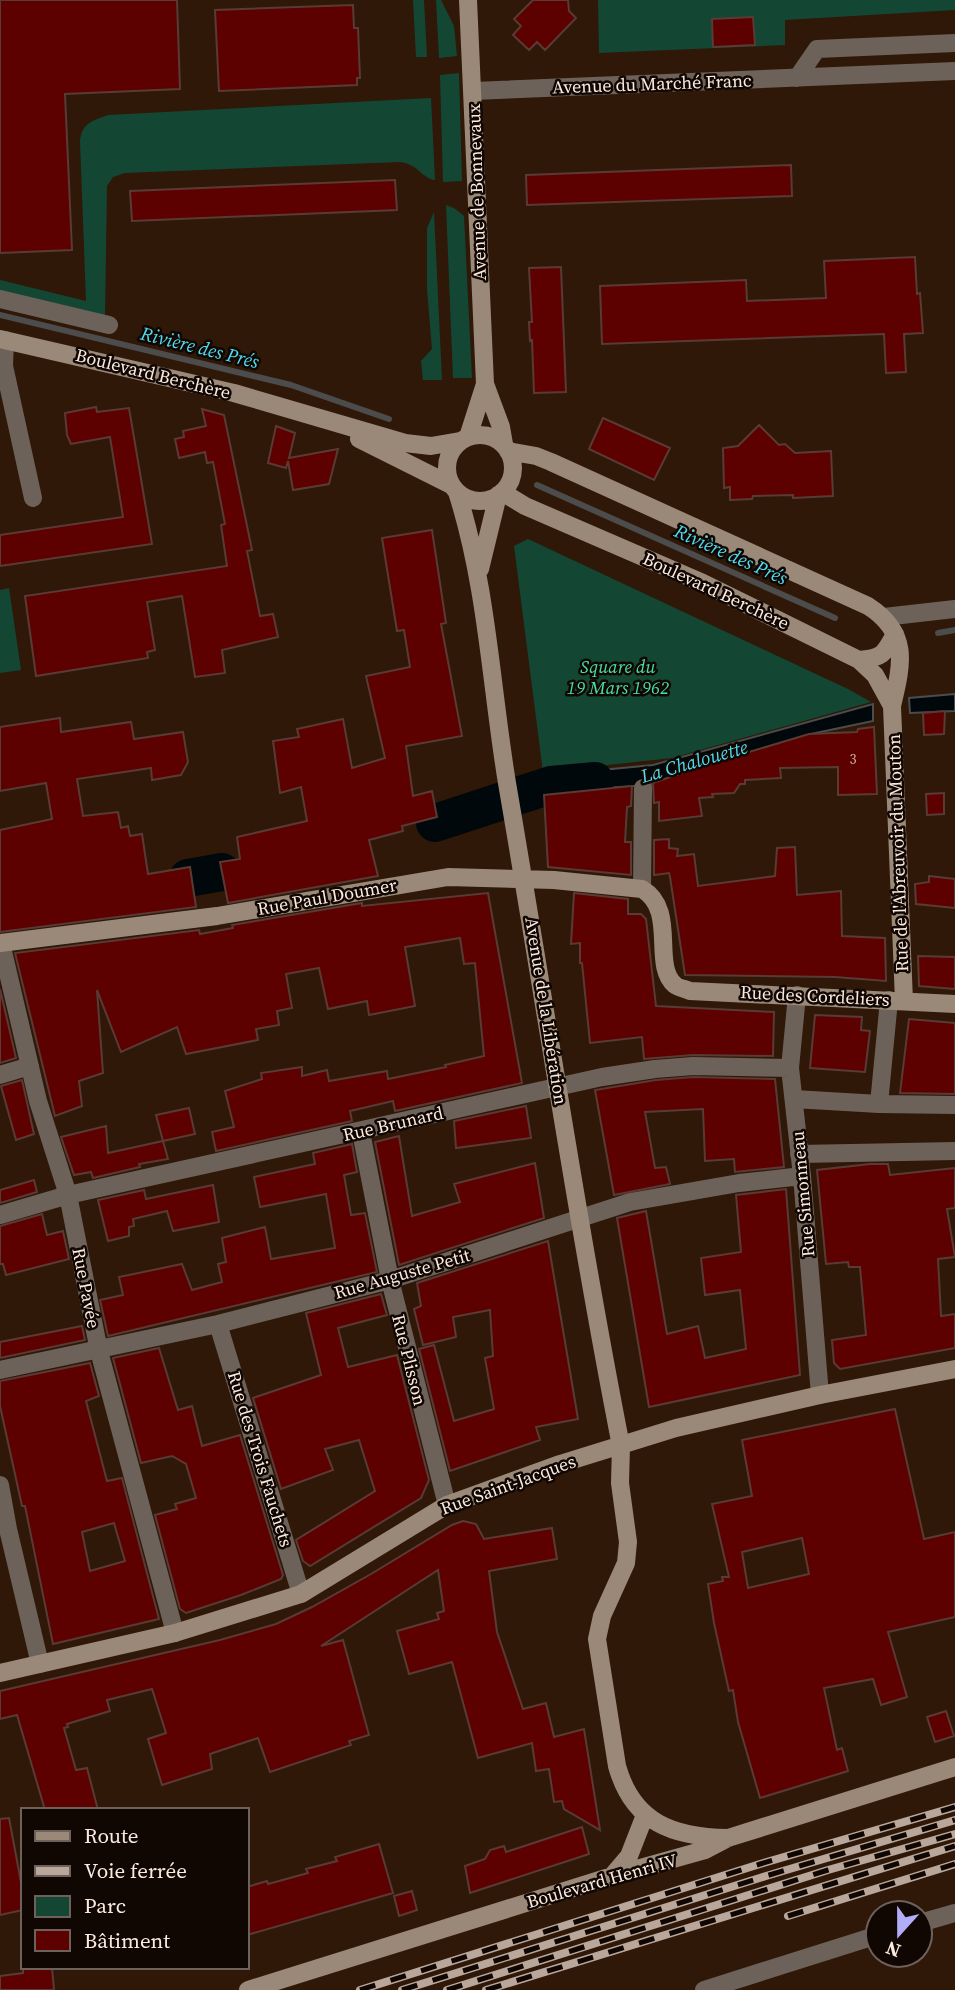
<svg xmlns="http://www.w3.org/2000/svg" width="955" height="1990" viewBox="0 0 955 1990" font-family="'Source Serif 4',serif">
	<rect width="100%" height="100%" fill="#2f1808"/>
	<path fill="#134734" d="M413,0h11l3,57h-11z
		M436,0h5l13,26 3,30 -18,2z
		M598,0h357v10l-170,10v25l-186,8z
		M459,73l3,108 -19,1 -3,-107z
		M431,98l4,82c-12,-1 -17,-16 -35,-18l-275,11 -12,4 -6,9 -2,130 -105,-25v-11l86,21 -6,-160c2,-18 12,-20 28,-26z
		M446,205l8,3 10,8 8,162h-19z
		M434,212l8,168h-19l-2,-19 11,-12 -5,-60v-61z
		M528,539l320,150 23,13 -199,56 -129,14 -29,-226z
		M9,588l12,82 -21,3v-83z"/>
	<path fill="#00080b" stroke="#4b4c4b" stroke-width="2" d="M955,694v17l-45,2 -1,-15z
		M873,704v17l-62,13 -112,33 -51,18 -72,5 -32,5 -4,-19 113,-11z"/>
	<g fill="none" stroke-linecap="round" stroke-linejoin="round">
		<path stroke="#4b4c4b" stroke-width="6" d="M0,315l291,70 98,34
			M537,485l298,133
			M938,633l17,-3"/>
		<path stroke="#00080b" stroke-width="38" d="M435,823l116,-38 44,-4
			M188,878l34,-6"/>
	</g>
	<path fill="#5c0000" stroke="#593a34" stroke-width="2" fill-rule="evenodd" d="M0,0h177l3,89 -115,5 7,156 -72,3z
		M533,0h35l1,11 7,7 -31,32 -8,-8 -8,8 -16,-15 8,-9 -7,-7z
		M353,5l1,23h4l2,50h-3v7l-138,6 -4,-81z
		M753,17l2,28 -42,2 -1,-28z
		M791,165l1,31 -265,9 -1,-30z
		M395,180l2,30 -265,11 -2,-30z
		M915,257l2,37 3,-1 3,40 -19,1 2,38 -20,1 -2,-39 -282,10 -2,-58 146,-6 1,21 79,-3 -2,-37z
		M561,267l5,125 -32,1 -2,-53 -2,1 -1,-19h3l-3,-54z
		M96,407l1,5 32,-4 23,136 -152,22v-31l123,-18 -13,-80 -39,7 -4,-9 -2,-22z
		M202,409l22,6 28,135 -5,1 13,65 13,-2 5,23 -56,13 3,23 -30,4 -13,-81 -35,6 8,48 -8,2 1,6 -112,18 -11,-80 202,-30 -6,-41 4,-1 -12,-62 -6,1 -2,-11 -26,6 -4,-19 9,-2 -1,-6 23,-5z
		M603,418l67,30 -16,32 -65,-31z
		M759,425l20,20 6,-1 10,9 36,-2 2,45 -40,2v-3l-40,1 -1,3 -22,1v-13l-6,1 -1,-40 15,-2z
		M276,426l19,7 -6,25 49,-9 -9,35 -36,6 -5,-29 -2,7 -18,-5z
		M432,530l14,93 -5,1 21,112 -56,10 7,50 19,-5 5,26 -35,9 1,5 -34,9 9,36 -150,27 -8,-41 20,-3 -3,-22 70,-16 -6,-34 -21,6 -7,-52 26,-4 -2,-8 46,-10 9,49 33,-10 -19,-82 44,-9 -6,-37 -7,1 -15,-93z
		M945,711l-1,23 -20,1 -1,-22z
		M60,718l1,14 70,-10 3,17 49,-7 5,30 -7,13 -29,5 -1,-12 -74,11 6,37 35,-4 3,16 7,-2 2,10 12,-2 6,40 42,-7 6,40 -196,25v-102l52,-11 -6,-36 -46,8v-64z
		M874,727l3,67 -39,1v-28l-58,1 1,10 -36,2v4h-5l-6,9 -22,1 1,3 -14,1 3,18 -43,5v-19l-5,1 -1,-20 46,-16 110,-33 48,-2 1,-3z
		M632,786l-1,20 -4,1 -2,35h6v33l-83,-8 -4,-72z
		M944,793v21l-17,1 -1,-21z
		M669,839v9l9,1 -1,7 17,-2 4,32 77,-10 2,-28 18,-1 2,48 44,-4 1,45 43,2 1,43 -51,-4 -150,-2 -15,-98 -1,-4 -15,2v-35z
		M929,876l26,3v29l-39,-4 -1,-20 14,-2z
		M488,893l34,190 -127,28 -2,-10 -43,10 2,10 -136,30 -4,-19 22,-5 -9,-36 37,-12 -1,-6 41,-6v9l25,-6 2,11 58,-10 1,8 58,-12 -1,-2 39,-9 -9,-93 -11,1 -4,-26 -55,9 10,59 -46,9 -2,-14 -39,8 -9,-41 -33,6 6,34 -15,3 2,14 -23,4 2,11 -72,14 -9,-27 -56,25 -24,-62 6,83 -24,8 3,25 -27,10 -40,-163 184,-23 1,4 33,-6 -1,-3 130,-22v3z
		M574,893l54,6v15h13l5,5 10,87 118,6 -1,44 -80,-1 -49,4 -2,-22 -52,6 -8,-80h-2v-20l-9,1z
		M918,956l37,1v32l-36,-3z
		M0,989l16,69 -16,5z
		M815,1015l47,2 -1,13 9,1 -5,41 -55,-4z
		M909,1019l46,4v71l-55,-1z
		M693,1077l82,2 9,88 -49,5 -1,-13 -29,2 -2,-52 -58,3 10,56 11,-1 4,17 -56,11 -19,-105 61,-10z
		M22,1080l12,54 -18,6 -15,-54z
		M526,1106l5,32 -75,10 -2,-27z
		M189,1108l6,26 -32,7 -7,-26z
		M106,1126l2,27 55,-12 5,18 -29,5 1,3 -47,11 -2,-6 -17,3 -13,-38z
		M399,1136l13,80 48,-14 -6,-18 81,-21 9,55 -145,47 -24,-123z
		M352,1144l5,28 -13,3 7,40 14,-2 12,59 -269,64 -8,-36 23,-5 -4,-18 63,-13 10,26 30,-8 -4,-18 8,-2 -4,-24 43,-11 6,32 64,-11 -9,-54 -66,13 -6,-30 61,-13 -2,-11z
		M870,1164h18l2,11 65,-7v40l-8,1 8,48 -17,2 3,57 14,-2v34l-115,21 -6,-6 -2,-23 34,-5 -6,-68h-11l-1,-5 -22,2 -9,-94z
		M34,1180l3,12 -37,11v-13z
		M213,1185l6,37 -46,9 -6,-20 -34,8 1,7 -5,1v9l-21,5 -10,-41 46,-10 2,9z
		M786,1189l14,186 -151,32 -32,-189 29,-7 21,123 31,-8 7,32 41,-9 -6,-59 -35,5 -4,-37 40,-6 -5,-57z
		M42,1214l5,21 16,-4 6,28 -63,16 -3,-11h-3v-38z
		M548,1241l30,178 -42,8 4,13 -90,31 -31,-122 15,-4 20,76 40,-12 -9,-51 8,-2 -3,-46 -37,7 3,20 -33,8 -9,-36 7,-3 -4,-23z
		M381,1294l6,21 -49,13 10,39 49,-12 32,125 -8,18 -111,68 -7,-5 -7,-21 79,-49 -16,-51 -34,9 8,21 -52,19 -28,-91 68,-23 -15,-62z
		M82,1326l3,14 -85,18v-16z
		M159,1348l19,62 14,-4 10,40 38,-11 43,140 -2,4 -40,16 -55,18 -6,-4 -25,-94 22,-6 -2,-5 21,-6 -10,-34 -14,-8 -31,7 -28,-105z
		M90,1363l9,33 -13,5 21,80 15,-3 37,141 -106,25 -28,-138h-3l-22,-100v-25zM114,1523l11,38 -35,10 -8,-39z
		M895,1409l29,130 31,-7v85l-67,15 19,65 -26,8 -8,-26 -49,9 13,62 5,-2 6,23 -88,27 -22,-76 -5,-32 -4,1 -15,-68 -6,-39 15,-3 -1,-4h7l-17,-73 40,-8 -10,-56zM802,1538l7,36 -61,14 -6,-36z
		M463,1521l13,3 8,15 68,-11 5,31 -68,12 8,61 26,77 23,-6 8,34 30,-8 16,101 -36,-21 -2,-8 -8,1 -5,-33 -13,2 -4,-28 -54,15 -26,-96 -43,12 -12,-43 42,-12 -2,-6 7,-2 -6,-41 -117,76 22,-6 26,95 -20,6 2,4 -81,27 -12,-34 -48,16 2,15 -50,16 -14,-46 18,-6 -14,-44 -45,11 3,11 -43,13 1,3 -4,1 12,42 11,-2 11,42h-53l-28,-95 -17,4v-28l220,-51 56,-16 36,-17 59,-33 81,-49z
		M946,1711l8,25 -19,6 -8,-25z
		M9,1818l14,75v17l-23,5v-96z
		M582,1827l7,27 -119,39 -5,-27 20,-7 5,-9 14,-4 2,6z
		M379,1844l14,49 -146,42v-48l20,-6 1,3 40,-11 -2,-4 31,-8 -2,-4z
		M412,1891l5,19 -18,6 -5,-20z
		M23,1967h29l2,23h-54v-14l23,-3z"/>
	<g fill="none" stroke-linecap="round" stroke-linejoin="round">
		<path stroke="#6d6259" stroke-width="18" d="M797,78l20,-29 138,-6
			M473,91l482,-20
			M0,299l109,26
			M5,340l-1,26 29,132
			M884,617l71,-8
			M642,889l1,-101
			M1,943l37,158 30,94 31,156 76,282
			M797,995l-7,73 12,108 18,219
			M0,1075l30,-9
			M794,1099l85,5 76,1
			M879,1104l10,-104
			M361,1132l29,148 57,225
			M799,1154l156,-3
			M0,1215l68,-20 534,-118 53,-8 38,-3 97,2
			M218,1324l83,270
			M0,1370l218,-46 172,-44 240,-78 109,-19 63,-7
			M0,1485l8,44 32,135
			M920,1923l35,-10
			M704,1990l174,-55"/>
		<path stroke="#9a8979" stroke-width="18" d="M468,0l17,384 16,43 3,17
			M0,339l234,54 171,50 26,3 29,-5
			M447 468a33 33 0 1 1 66 0a33 33 0 1 1-66 0Z
			M468,437l17,-53
			M359,439l92,46
			M508,451l28,5 15,6 317,144c42,27 34,58 24,100l12,295
			M457,492c30,94 34,194 50,291 38,221 71,443 114,663l-1,37 8,59 -2,21 -24,53 -5,23 20,127c16,57 56,71 111,72
			M502,492l23,14 178,77 156,77c23,-2 25,-5 36,-26
			M480,569l18,-74
			M859,660l16,15 17,31
			M0,943l217,-27 231,-39 106,3 88,9c36,21 9,76 33,96 3,3 11,4 15,6l265,13
			M0,1673l175,-40 126,-39 146,-89 113,-41 116,-36 144,-33 135,-26
			M612,1876l17,-20 16,-41
			M248,1990l364,-114 93,-26 23,-12 227,-71"/>
		<defs>
			<path id="rail" d="M788,1916l167,-52
				M360,1990l400,-126 195,-57
				M402,1990l364,-114 189,-56
				M447,1990l381,-120 127,-36
				M486,1990l469,-144"/>
		</defs>
		<use href="#rail" stroke="#b9a79b" stroke-width="8"/>
		<use href="#rail" stroke="#100602" stroke-width="5" stroke-dasharray="16" stroke-linecap="butt"/>
	</g>
	<g text-anchor="middle" stroke-width="5" stroke-linejoin="round" paint-order="stroke">
		<g font-size="14" fill="#d2b0a8">
			<text x="853" y="764">3</text>
		</g>
		<g font-size="18" fill="#faeae0" stroke="#100602">
			<text transform="translate(652 84) rotate(-2)" y="6">Avenue du Marché Franc</text>
			<text transform="translate(477 192) rotate(-92)" y="6">Avenue de Bonnevaux</text>
			<text transform="translate(153 374) rotate(14)" y="6">Boulevard Berchère</text>
			<text transform="translate(716 591) rotate(25)" y="6">Boulevard Berchère</text>
			<text transform="translate(898 853) rotate(-92)" y="6">Rue de l'Abreuvoir du Mouton</text>
			<text transform="translate(327 897) rotate(-10)" y="6">Rue Paul Doumer</text>
			<text transform="translate(815 996) rotate(3)" y="6">Rue des Cordeliers</text>
			<text transform="translate(546 1011) rotate(81)" y="6">Avenue de la Libération</text>
			<text transform="translate(393 1124) rotate(-13)" y="6">Rue Brunard</text>
			<text transform="translate(803 1194) rotate(-95)" y="6">Rue Simonneau</text>
			<text transform="translate(402 1274) rotate(-16)" y="6">Rue Auguste Petit</text>
			<text transform="translate(86 1288) rotate(79)" y="6">Rue Pavée</text>
			<text transform="translate(409 1360) rotate(76)" y="6">Rue Plisson</text>
			<text transform="translate(260 1459) rotate(73)" y="6">Rue des Trois Fauchets</text>
			<text transform="translate(508 1485) rotate(-20)" y="6">Rue Saint-Jacques</text>
			<text transform="translate(602 1881) rotate(-16)" y="6">Boulevard Henri IV</text>
		</g>
		<g font-size="18" font-style="italic" fill="#46e1a8" stroke="#100602">
			<text x="618" y="673">Square du<tspan x="618" dy="21">19 Mars 1962</tspan></text>
		</g>
		<g font-size="19" font-style="italic" fill="#4fddf1" stroke="#100602">
			<text transform="translate(200 347) rotate(14)" y="7">Rivière des Prés</text>
			<text transform="translate(731 554) rotate(24)" y="7">Rivière des Prés</text>
			<text transform="translate(694 761) rotate(-16)" y="7">La Chalouette</text>
		</g>
	</g>
	<rect x="21" y="1808" width="228" height="161" fill="#100602" stroke="#6e615b" stroke-width="2"/>
	<rect x="35" y="1831" width="35" height="10" fill="#9a8979" stroke="#6e615b" stroke-width="2"/>
	<text x="84" y="1843" font-size="21" fill="#faeae0">Route</text>
	<rect x="35" y="1866" width="35" height="10" fill="#b9a79b" stroke="#6e615b" stroke-width="2"/>
	<text x="84" y="1878" font-size="21" fill="#faeae0">Voie ferrée</text>
	<rect x="35" y="1896" width="35" height="21" fill="#134734" stroke="#6e615b" stroke-width="2"/>
	<text x="84" y="1913" font-size="21" fill="#faeae0">Parc</text>
	<rect x="35" y="1930" width="35" height="21" fill="#5c0000" stroke="#6e615b" stroke-width="2"/>
	<text x="84" y="1948" font-size="21" fill="#faeae0">Bâtiment</text>
	<g transform="translate(899 1934) rotate(201)"><circle r="33" fill="#100602" stroke="#6e615b" stroke-width="2"/>
	<path d="M0-5L12 26L0 18L-12 26Z" fill="#b2adf9"/>
	<text y="-10" font-size="19" font-weight="bold" text-anchor="middle" fill="#faeae0">N</text>
	</g>
</svg>
